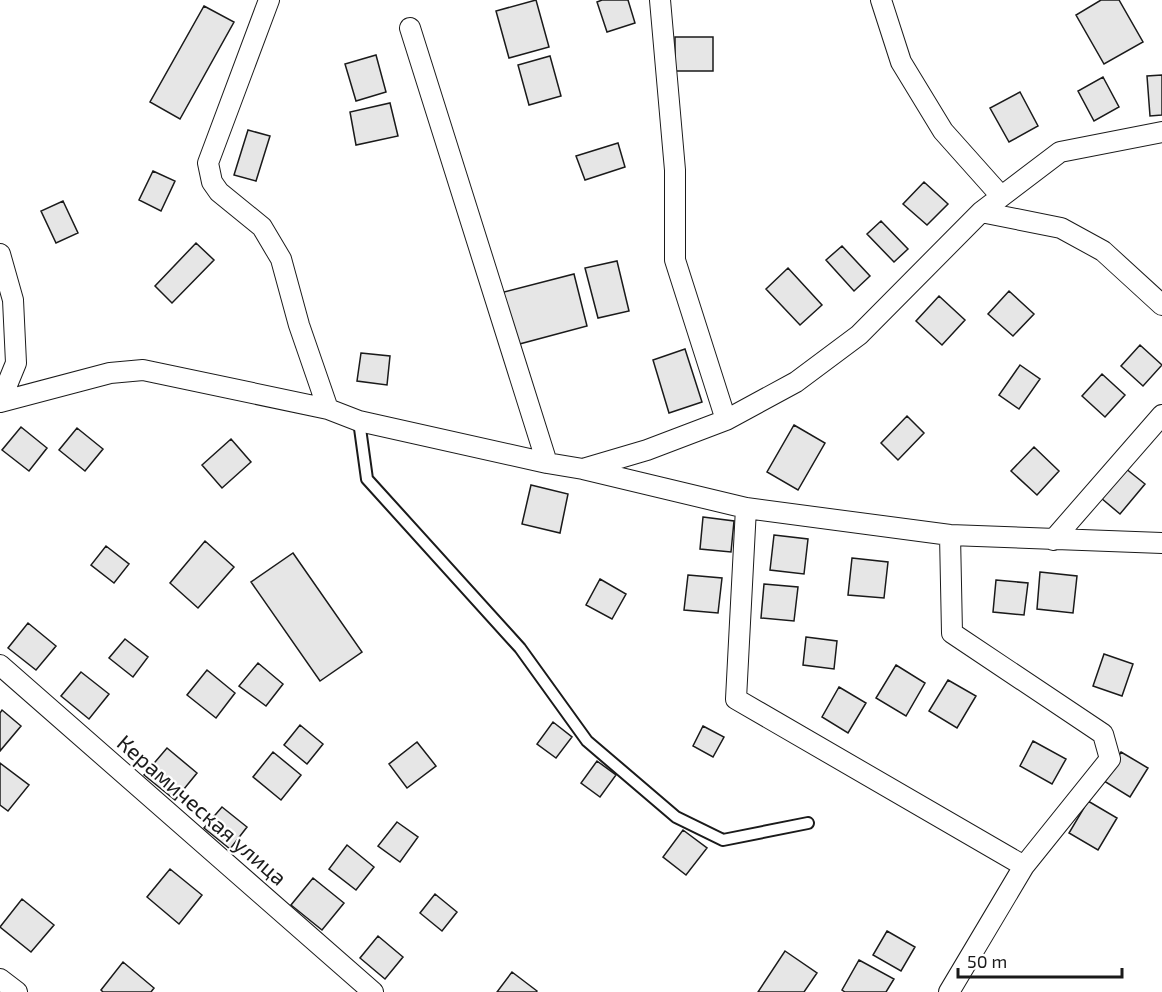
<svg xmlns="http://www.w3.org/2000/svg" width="1162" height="992" viewBox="0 0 1162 992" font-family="'Exo 2',sans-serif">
	<rect width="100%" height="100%" fill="#fff"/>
	<path fill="#e6e6e6" stroke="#1a1a1a" stroke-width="1.5" d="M536,0l13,47 -40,11 -13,-47z
		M602,0h26l7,23 -28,9 -10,-30z
		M1101,0h18l24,42 -39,22 -28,-49z
		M204,6l30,16 -54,97 -30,-17z
		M675,37h38v34h-38z
		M376,55l10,37 -30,9 -11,-37z
		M550,56l11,40 -32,9 -11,-40z
		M1162,75v40l-12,1 -3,-40z
		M1103,77l16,30 -25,14 -16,-30z
		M1020,92l18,34 -29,16 -19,-34z
		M390,103l8,33 -42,9 -6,-33z
		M248,130l22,6 -14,45 -22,-6z
		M618,143l7,24 -40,13 -9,-24z
		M153,171l22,10 -14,30 -22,-11z
		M924,182l24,22 -21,21 -24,-21z
		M63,201l15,32 -22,10 -15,-32z
		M881,221l27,28 -14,13 -27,-28z
		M196,243l18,17 -42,43 -17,-17z
		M842,246l28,30 -16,15 -28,-31z
		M617,261l12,50 -31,7 -13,-50z
		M788,268l34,37 -22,20 -34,-36z
		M574,274l13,52 -75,20 -12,-53z
		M1009,291l25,23 -21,22 -25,-22z
		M939,296l26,24 -23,25 -26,-24z
		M1140,345l22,20 -19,21 -22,-20z
		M685,349l17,53 -33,11 -16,-53z
		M361,353l29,3 -3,29 -30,-4z
		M1020,365l20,14 -21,30 -20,-14z
		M1102,374l23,21 -20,22 -23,-21z
		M907,416l17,17 -26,27 -17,-17z
		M794,425l31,18 -27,47 -31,-18z
		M21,427l26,21 -18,23 -27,-21z
		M77,428l26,21 -18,22 -26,-21z
		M231,439l20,23 -29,26 -20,-23z
		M1034,447l25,24 -22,24 -26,-24z
		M1125,468l20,16 -25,30 -19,-16z
		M531,485l37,9 -8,39 -38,-9z
		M703,517l31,4 -3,31 -31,-3z
		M774,535l34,4 -4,35 -34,-4z
		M205,541l29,26 -36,41 -28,-25z
		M106,546l23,18 -15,19 -23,-18z
		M293,553l69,99 -42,29 -69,-99z
		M852,558l36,4 -4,36 -36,-3z
		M1040,572l37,4 -4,37 -36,-4z
		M688,575l34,3 -4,35 -34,-3z
		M600,579l26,15 -14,25 -26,-14z
		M996,580l32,3 -4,32 -31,-3z
		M764,584l34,3 -4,34 -33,-3z
		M28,623l28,23 -20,24 -28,-22z
		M806,637l31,4 -3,28 -31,-4z
		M125,639l23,18 -15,20 -24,-19z
		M1104,654l29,10 -11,32 -29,-10z
		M258,663l25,21 -17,22 -27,-20z
		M896,665l29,18 -19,33 -30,-18z
		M207,670l28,23 -19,25 -29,-23z
		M81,672l28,22 -20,25 -28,-23z
		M948,680l28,16 -19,32 -28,-17z
		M839,687l27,16 -18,30 -26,-16z
		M2,710l19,16 -21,25v-38z
		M553,722l19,15 -16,21 -19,-14z
		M300,725l23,19 -16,20 -23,-19z
		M703,726l21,11 -11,20 -20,-11z
		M1033,741l33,18 -14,25 -32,-18z
		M417,742l19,24 -29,22 -18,-24z
		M167,748l30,25 -22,27 -31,-25z
		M273,752l28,23 -20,25 -28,-23z
		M1121,752l27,16 -18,29 -26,-16z
		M597,761l19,14 -16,22 -19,-14z
		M0,763l29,22 -21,26 -8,-6z
		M1088,801l29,17 -19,32 -29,-17z
		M222,807l25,20 -17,22 -26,-21z
		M397,822l21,15 -18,25 -22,-16z
		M683,830l24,18 -21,27 -23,-18z
		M347,845l27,22 -18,23 -27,-21z
		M170,869l32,26 -23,29 -32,-27z
		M313,878l31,25 -22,27 -31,-25z
		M435,894l22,18 -15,19 -22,-18z
		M22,899l32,26 -23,27 -31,-25z
		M887,931l28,16 -14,24 -28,-16z
		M378,936l25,21 -18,22 -25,-21z
		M785,951l32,22 -13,19h-46z
		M859,960l35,19 -8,13h-41l-3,-2z
		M123,962l31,26 -3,4h-48l-2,-2z
		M512,972l25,19 -1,1h-39z"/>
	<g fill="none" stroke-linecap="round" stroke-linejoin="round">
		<defs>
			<path id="service" d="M359,421l8,58 153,169 67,93 89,76 47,23 85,-17"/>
			<path id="minor" d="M269,0l-61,163 4,19 7,10 43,35 19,32 18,66 29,84
				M660,0l15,170v90l51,160
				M881,0l20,62 42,69 58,65
				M410,28l137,435
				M981,212l80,16 42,23 59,54
				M0,254l13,46 3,63 -16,39
				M0,402l110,-29 33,-3 185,39 31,12 188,42 36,6 163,39 204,27 212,8
				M586,468l61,-18 79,-30 70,-38 63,-47 122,-123 79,-60 102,-20
				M746,508l-10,191 288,167
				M1053,540l109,-125
				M0,665l373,327
				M0,979l17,13
				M949,992l75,-126 86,-107 -7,-25 -151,-101 -2,-98"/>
		</defs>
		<use href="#service" stroke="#1a1a1a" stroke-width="14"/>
		<use href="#minor" stroke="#1a1a1a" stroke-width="22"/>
		<use href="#service" stroke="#fff" stroke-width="10"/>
		<use href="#minor" stroke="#fff" stroke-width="20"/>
	</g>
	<g text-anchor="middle" stroke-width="4.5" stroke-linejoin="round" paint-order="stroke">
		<g font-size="22" fill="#1a1a1a" stroke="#fff">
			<text transform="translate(202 810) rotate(41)" y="8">Керамическая улица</text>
		</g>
	</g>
	<path d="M958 968v9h164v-9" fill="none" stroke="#1a1a1a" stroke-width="3"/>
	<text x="967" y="968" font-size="18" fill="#1a1a1a" stroke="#ffffff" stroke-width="4.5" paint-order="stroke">50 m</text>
</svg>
